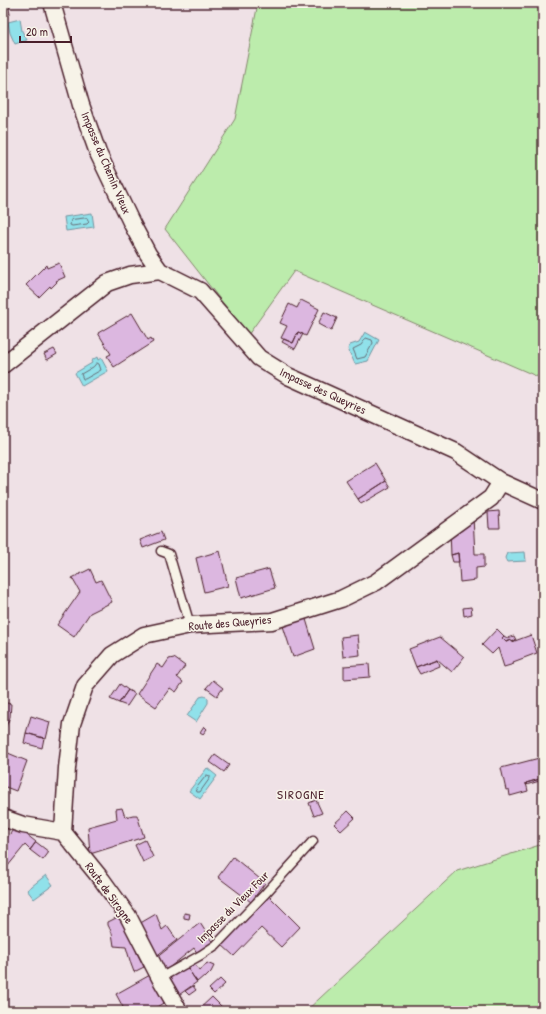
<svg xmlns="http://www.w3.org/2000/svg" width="546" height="1014" viewBox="0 0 546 1014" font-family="'Patrick Hand',sans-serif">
	<rect width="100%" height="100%" fill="#efe1e6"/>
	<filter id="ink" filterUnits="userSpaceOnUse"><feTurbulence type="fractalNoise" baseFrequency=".025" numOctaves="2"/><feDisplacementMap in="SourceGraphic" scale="8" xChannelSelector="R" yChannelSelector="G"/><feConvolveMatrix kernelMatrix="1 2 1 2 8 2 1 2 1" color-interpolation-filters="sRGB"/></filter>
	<g filter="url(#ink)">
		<path fill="#bcecac" stroke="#83866c" d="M258,3h285v376l-249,-108 -46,64 -83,-106 70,-110z
			M543,844v167h-237l151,-140z"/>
		<path fill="#90e1ea" stroke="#74939e" d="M20,19l2,12 5,9 -12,4 -5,-11 -2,-11z
			M92,213l2,14 -28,4 -2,-14z
			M365,332l14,8 -11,21 -13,3 -7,-15 2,-4 9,-3z
			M97,357l1,3 3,-2 7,13 -26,15 -7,-13 17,-10 -1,-2z
			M525,552l1,9 -19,1 -2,-4 2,-5z
			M204,696l4,2v5l-12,19 -9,-6 13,-19z
			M207,768l10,8 -17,23 -11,-8z
			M46,875l7,10 -19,14 -7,-9z"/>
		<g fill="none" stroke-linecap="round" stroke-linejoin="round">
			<path stroke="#666d77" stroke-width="1" d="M87,218l2,4 -2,2 -15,2 -2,-1 1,-5z
				M366,338l6,2 1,3 -8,14 -8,2 -4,-10 8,-4z
				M97,363l2,1 2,6 -16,9h-2l-2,-5 12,-7z
				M207,775l3,1v2l-10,14h-3l-1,-3z"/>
		</g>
		<path fill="#dcb7e0" stroke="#4a1f2b" d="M3,3h1l2,11 -3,1z
			M4,3h4l2,11h-4z
			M59,263l6,14 -9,4 1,1 -6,6 -1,-2 -11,11 -13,-12 20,-20 1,3z
			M301,300l18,9 -13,27 -8,-4 -5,11 -12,-5 6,-12 -7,-3 9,-19 8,4z
			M324,312l13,6 -6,13 -13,-7z
			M132,313l16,27 3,-2 2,4 -39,25 -7,-11 4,-2 -13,-21z
			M298,332l5,2 -8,15 -13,-7 2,-3 9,4z
			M54,349l3,5 -10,6 -3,-6z
			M375,463l11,18 -28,18 -12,-18z
			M386,481l4,6 -29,17 -3,-5z
			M499,511l1,17h-11l-1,-16z
			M473,517l2,37h9v13l-8,1v12l-16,2 -2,-29 -7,2 -1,-24z
			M161,532l3,8 -21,8 -3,-8z
			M220,551l8,35 -24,6 -8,-34z
			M458,553l1,9h-6l-2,-7z
			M90,569l6,13 5,-2 11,22 -22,11 -16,24 -17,-12 23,-33 -8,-14z
			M269,569l6,19 -34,10 -5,-20z
			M471,607l1,7 -8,2 -1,-8z
			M305,616l10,33 -22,8 -11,-34z
			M497,629l7,7 -2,2 4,4 6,-2v2l19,-7 6,18 -24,9 1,2 -10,3 -6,-19 -6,6 -10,-9z
			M358,635l2,20 -17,2 -2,-20z
			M504,636l3,2 7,-2 2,4 -4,2v-2l-6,2 -4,-4z
			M440,637l24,20 -12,15 -15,-13 -21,8 -7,-18z
			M174,658l11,8 -8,11 6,5 -7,10 -6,-4 -14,19 -19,-13 20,-30 6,4 6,-9z
			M437,659l2,7 -19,8 -4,-7z
			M369,664l1,13 -26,2v-13z
			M213,680l10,8 -6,8 -11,-8z
			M120,684l8,6 -9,13 -9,-4z
			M128,690l7,4 -8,12 -8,-3z
			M3,702l8,2 -1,13 -6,14h-1z
			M31,716l19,6 -4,17 -20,-6z
			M204,726l3,3 -4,5 -3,-2z
			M26,733l18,5 -2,10 -18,-5z
			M8,753l19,8 -11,30 -13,-5v-20z
			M215,755l14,10 -5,7 -14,-10z
			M543,757v21l-17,5 2,8 -18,5 -1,-7 -3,1 -5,-22z
			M543,778v2l-17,5v-2z
			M316,800l6,13 -8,3 -5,-13z
			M122,808l3,9 8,-2h4l7,22 -54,17 -2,-27 29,-8 -1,-10z
			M348,811l7,7 -14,13 -7,-7z
			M16,826l20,16 -6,8 -5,-5 -22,27 3,2 -3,3v-34z
			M145,840l8,17 -10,5 -8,-17z
			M36,842l13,10 -6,8 -13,-10z
			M233,857l32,26 -14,19 -33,-25z
			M269,896l31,31 -19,20 -20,-19 -27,28 -13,-12z
			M184,913l6,1 -1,5 -5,-1z
			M156,914l6,16 5,-4 10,14 -22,17 -18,-32z
			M120,916l9,15 8,22 7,14 -10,5 -3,-8 -5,-17 -12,-1 -2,-13 -4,-8v-3z
			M200,923l13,20 -16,10 -3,-5 -29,23 -9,-13z
			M192,962l8,9 7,-8 7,3 -3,6 -6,6 -1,-2 -7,6 -11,-16z
			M186,966l11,16 -21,15 -11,-18z
			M150,975l15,27 -15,9h-25l-9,-17z
			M220,979l5,5 -11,10 -5,-5z
			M193,986l3,4 -7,5 -4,-4z
			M212,997l14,14h-29z"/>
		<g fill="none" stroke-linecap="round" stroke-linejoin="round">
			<defs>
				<path id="lane" d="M161,551l8,3 21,71
					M160,978l41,-23 15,-10 48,-50 49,-54"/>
				<path id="street" d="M52,3l29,102 17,48 34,71 16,30 12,17
					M3,365l104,-82 23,-8 30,-4 40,20 59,67 29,18 168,76 45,30 42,19
					M3,818l20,7 40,7 39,48 26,36 32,62 19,33
					M63,832l4,-64 5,-44 13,-38 27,-31 32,-20 46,-10 82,-4 69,-22 35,-17 115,-84 10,-16"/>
			</defs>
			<use href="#lane" stroke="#4a1f2b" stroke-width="11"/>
			<use href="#street" stroke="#4a1f2b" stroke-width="19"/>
			<use href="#lane" stroke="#f7f3e8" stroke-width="8"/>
			<use href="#street" stroke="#f7f3e8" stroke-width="16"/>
		</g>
	</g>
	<g text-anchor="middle" stroke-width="3" stroke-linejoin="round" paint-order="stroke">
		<g font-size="12" fill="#4a1f2b" stroke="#f7f3e8">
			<text transform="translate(106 163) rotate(67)" y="4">Impasse du Chemin Vieux</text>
			<text transform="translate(323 391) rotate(25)" y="4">Impasse des Queyries</text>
			<text transform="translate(230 623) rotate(-5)" y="4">Route des Queyries</text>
			<text transform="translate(109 893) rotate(54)" y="4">Route de Sirogne</text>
			<text transform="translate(233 907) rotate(-45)" y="4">Impasse du Vieux Four</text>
		</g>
		<g font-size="13" letter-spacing="1" fill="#4a1f2b" stroke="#f7f3e8">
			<text x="301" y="799">SIROGNE</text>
		</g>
	</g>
	<rect width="546" height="1014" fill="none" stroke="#f7f3e8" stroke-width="16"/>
	<rect x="8" y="8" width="530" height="998" fill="none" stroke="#4a1f2b" stroke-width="1.5" filter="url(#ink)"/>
	<path d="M20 36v6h51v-6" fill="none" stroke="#4a1f2b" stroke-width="2"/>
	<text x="26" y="36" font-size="12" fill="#4a1f2b" stroke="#f7f3e8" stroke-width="3" paint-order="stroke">20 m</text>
</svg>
